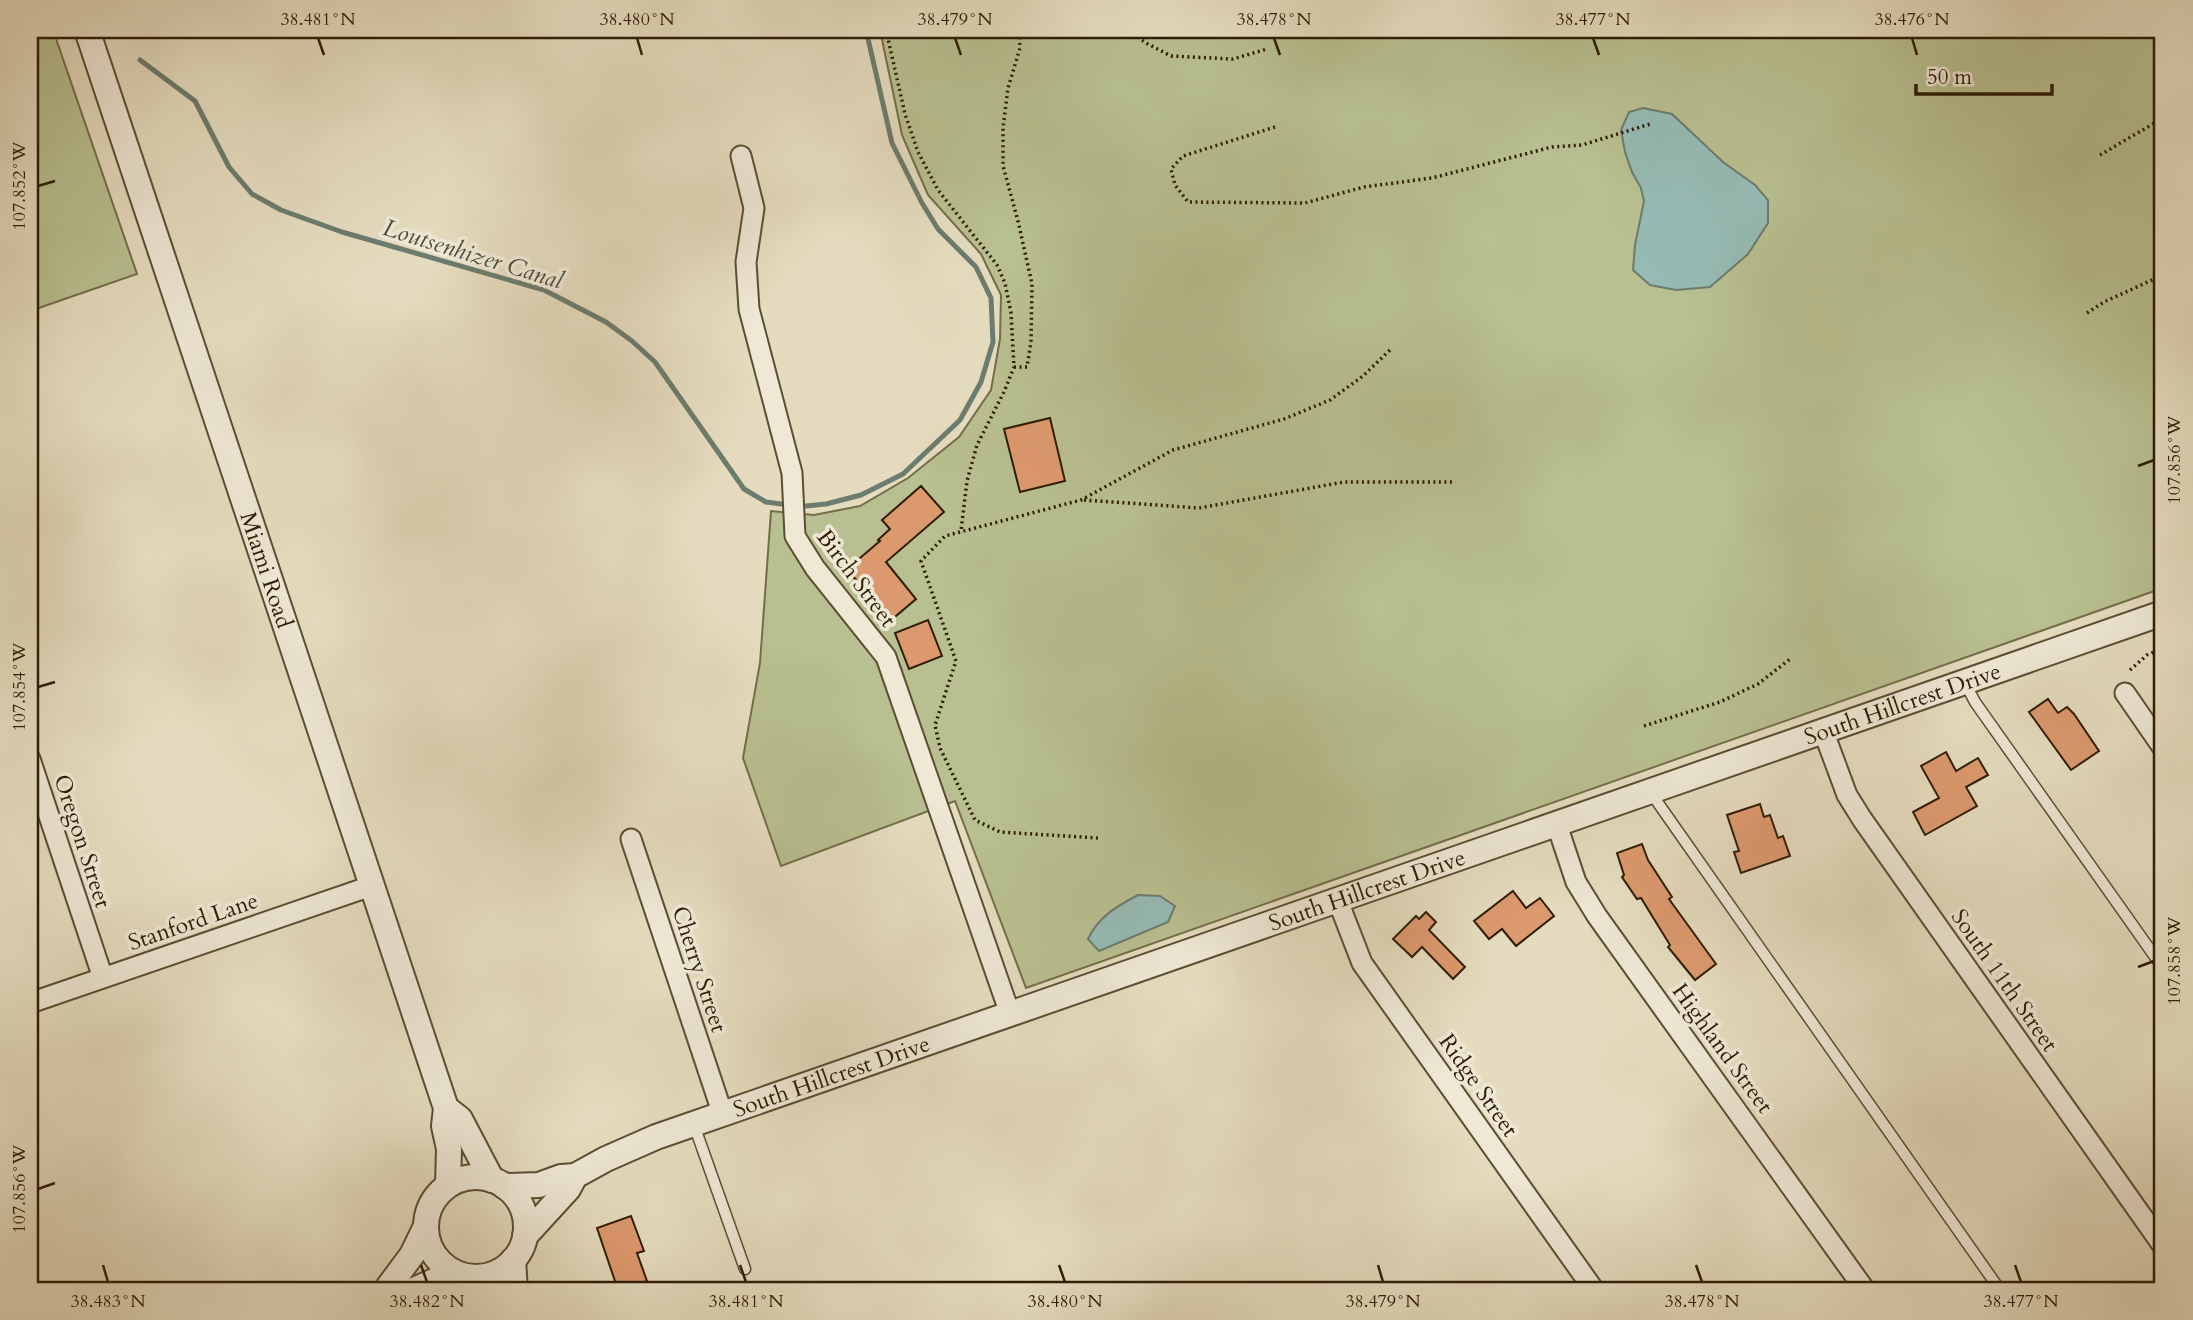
<svg xmlns="http://www.w3.org/2000/svg" width="2193" height="1320" viewBox="0 0 2193 1320" font-family="Cardo,serif">
	<rect width="100%" height="100%" fill="#e5dcbf"/>
	<filter id="stains"><feTurbulence type="fractalNoise" baseFrequency=".00286" numOctaves="4"/><feColorMatrix values="0 0 0 0 .2 0 0 0 0 .09 0 0 0 0 .02 0 0 0 .5 -.17"/></filter>
	<radialGradient id="worn" r=".72"><stop offset=".6" stop-color="#630" stop-opacity="0"/><stop offset="1" stop-color="#630" stop-opacity=".3"/></radialGradient>
	<path fill="#b8bf90" stroke="#736e4a" stroke-width="2" d="M30,30h23l84,244 -107,37z
		M880,30h1283v558l-1137,400 -71,-187 -174,65 -38,-108 17,-95 11,-152 43,4 46,-9 48,-28 51,-41 32,-47 9,-51 1,-44 -20,-41 -53,-59 -26,-60z"/>
	<path fill="#96bbb4" stroke="#6c7c6e" stroke-width="2" d="M1643,108l29,6 51,48 32,23 13,15v23l-20,31 -38,33 -34,3 -26,-5 -17,-15 2,-25 9,-44 -3,-13 -9,-16 -7,-20 -4,-22 8,-18z
		M1138,895l22,1 15,10 -7,16 -69,29 -11,-12c10,-22 29,-33 50,-44z"/>
	<g fill="none" stroke-linecap="round" stroke-linejoin="round">
		<path stroke="#6c7c6e" stroke-width="5" d="M140,60l55,41 34,66 23,27 29,16 61,22 202,58 62,32 26,19 23,21 89,127 22,13 15,2
			M806,506l20,-2 35,-9 42,-21 57,-54 21,-38 12,-40 -2,-44 -15,-31 -38,-38 -16,-26 -30,-60 -26,-113"/>
	</g>
	<path fill="#dd996e" stroke="#2e1d04" stroke-width="2" d="M1050,418l15,63 -45,11 -16,-63z
		M921,486l23,26 -58,50 30,37 -26,22 -43,-52 33,-28 -2,-1 12,-11 -8,-9z
		M928,620l14,36 -33,13 -14,-36z
		M2048,699l10,14 9,-6 7,7 25,37 -28,19 -42,-58z
		M1946,752l10,19 22,-13 10,17 -22,12 11,19 -52,29 -12,-23 26,-14 -18,-32z
		M1760,804l4,13 6,-2 8,23 5,-2 7,20 -49,17 -7,-21 5,-1 -12,-36z
		M1642,844l6,16 24,37 -3,2 47,65 -21,16 -27,-33 2,-2 -29,-47 -4,1 -15,-22 2,-2 -7,-22z
		M1513,891l13,17 14,-10 14,18 -38,30 -14,-17 -13,10 -15,-18z
		M1426,912l10,10 -7,8 36,37 -12,12 -31,-32 -10,10 -19,-18 23,-23 3,3z
		M631,1216l13,35 -7,2 10,28 -29,9 -21,-62z"/>
	<g fill="none" stroke-linecap="round" stroke-linejoin="round">
		<defs>
			<path id="service" d="M1965,683l10,19 188,266
				M1651,793l349,497
				M694,1125l51,144"/>
			<path id="minor" d="M741,156l13,52 -8,54 3,47 43,164 3,63 20,32 71,89 124,357
				M2125,693l38,55
				M1824,733l23,62 15,24 301,427
				M30,759l73,219
				M1557,825l19,57 21,34 268,374
				M631,839l92,276
				M1338,901l24,62 232,327
				M30,1003l341,-117"/>
			<g id="tertiary">
				<path id="s1" d="M87,30l359,1078 -2,18 5,23 -1,36"/>
				<path d="M446,1108l14,11 32,61"/>
				<circle cx="476" cy="1227" r="50"/>
				<path id="s2" d="M504,1186l35,-1 22,-8 14,-1 31,-17 50,-22 1507,-524"/>
				<path d="M525,1236l43,-47 7,-13"/>
				<path d="M513,1260l2,30"/>
				<path d="M386,1290l26,-35 14,-29"/>
				<path d="M414,1290l40,-18"/>
			</g>
		</defs>
		<use href="#service" stroke="#5c4d33" stroke-width="13"/>
		<use href="#minor" stroke="#5c4d33" stroke-width="23"/>
		<use href="#tertiary" stroke="#5c4d33" stroke-width="28"/>
		<path stroke="#2e1d04" stroke-width="3.5" stroke-dasharray="2 3.5" stroke-linecap="butt" d="M886,30l19,84 13,38 20,38 59,75 8,18 6,30 3,54 -10,25 -27,53 -10,36 -6,50
			M1129,30l17,13 25,13 62,3 34,-10
			M1275,127l-92,29 -12,13 4,16 13,17 117,1 59,-16 68,-9 120,-31 30,-2 68,-21
			M2100,155l63,-37
			M2087,313l17,-11 59,-27
			M1014,367h13l4,-25 1,-58 -14,-63 -15,-55v-38l5,-40 12,-40 -1,-18
			M1084,500l115,8 145,-26h111
			M2130,670l17,-15 16,-7
			M1644,726l76,-24 38,-18 32,-25
			M1098,838l-98,-6 -25,-12 -35,-72 -5,-23 21,-64 -35,-100 24,-25 136,-36 92,-50 111,-31 46,-19 33,-24 27,-26"/>
		<use href="#service" stroke="#eee8d5" stroke-width="10"/>
		<use href="#minor" stroke="#eee8d5" stroke-width="19"/>
		<use href="#tertiary" stroke="#eee8d5" stroke-width="24"/>
	</g>
	<path fill="none" stroke="#2e1d04" stroke-width="2.5" d="M318,38l6,17M637,38l5,17M955,38l6,17M1274,38l6,17M1593,38l6,17M1912,38l5,17M38,186l17,-5M2138,466l16,-6M38,687l17,-5M2138,967l16,-6M38,1189l17,-6M103,1265l5,17M421,1265l6,17M740,1265l6,17M1059,1265l6,17M1378,1265l5,17M1696,1265l6,17M2015,1265l6,17"/>
	<g text-anchor="middle" stroke-width="7" stroke-linejoin="round" paint-order="stroke">
		<g font-size="23" fill="#2e1d04" stroke="#eee8d5">
			<text dy="8" stroke="none"><textPath href="#s1" startOffset="569">Miami Road</textPath></text>
			<text transform="translate(857 578) rotate(53)" y="8">Birch Street</text>
			<text dy="8" stroke="none"><textPath href="#s2" startOffset="1482">South Hillcrest Drive</textPath></text>
			<text transform="translate(83 841) rotate(72)" y="8">Oregon Street</text>
			<text dy="8" stroke="none"><textPath href="#s2" startOffset="915">South Hillcrest Drive</textPath></text>
			<text transform="translate(193 921) rotate(-19)" y="8">Stanford Lane</text>
			<text transform="translate(700 969) rotate(72)" y="8">Cherry Street</text>
			<text transform="translate(2005 980) rotate(55)" y="8">South 11th Street</text>
			<text transform="translate(1723 1048) rotate(54)" y="8">Highland Street</text>
			<text dy="8" stroke="none"><textPath href="#s2" startOffset="348">South Hillcrest Drive</textPath></text>
			<text transform="translate(1479 1085) rotate(55)" y="8">Ridge Street</text>
		</g>
		<g font-size="24" font-style="italic" fill="#4d4c39" stroke="#eee8d5">
			<text transform="translate(473 254) rotate(17)" y="8">Loutsenhizer Canal</text>
		</g>
	</g>
	<rect width="2193" height="1320" fill="none" stroke="#e5dcbf" stroke-width="77"/>
	<path d="M1916 84v10h136v-10" fill="none" stroke="#2e1d04" stroke-width="3.5"/>
	<text x="1927" y="84" font-size="21" fill="#2e1d04" stroke="#eee8d5" stroke-width="5" paint-order="stroke">50 m</text>
	<rect x="38" y="38" width="2116" height="1244" fill="none" stroke="#2e1d04" stroke-width="2.5"/>
	<g font-size="18" text-anchor="middle" fill="#2e1d04">
		<text x="318" y="25">38.481°N</text>
		<text x="637" y="25">38.480°N</text>
		<text x="955" y="25">38.479°N</text>
		<text x="1274" y="25">38.478°N</text>
		<text x="1593" y="25">38.477°N</text>
		<text x="1912" y="25">38.476°N</text>
		<text transform="translate(19 186) rotate(-90)" y="6">107.852°W</text>
		<text transform="translate(2174 460) rotate(-90)" y="6">107.856°W</text>
		<text transform="translate(19 687) rotate(-90)" y="6">107.854°W</text>
		<text transform="translate(2174 961) rotate(-90)" y="6">107.858°W</text>
		<text transform="translate(19 1189) rotate(-90)" y="6">107.856°W</text>
		<text x="108" y="1307">38.483°N</text>
		<text x="427" y="1307">38.482°N</text>
		<text x="746" y="1307">38.481°N</text>
		<text x="1065" y="1307">38.480°N</text>
		<text x="1383" y="1307">38.479°N</text>
		<text x="1702" y="1307">38.478°N</text>
		<text x="2021" y="1307">38.477°N</text>
	</g>
	<rect width="100%" height="100%" filter="url(#stains)"/>
	<rect width="100%" height="100%" fill="url(#worn)"/>
</svg>
